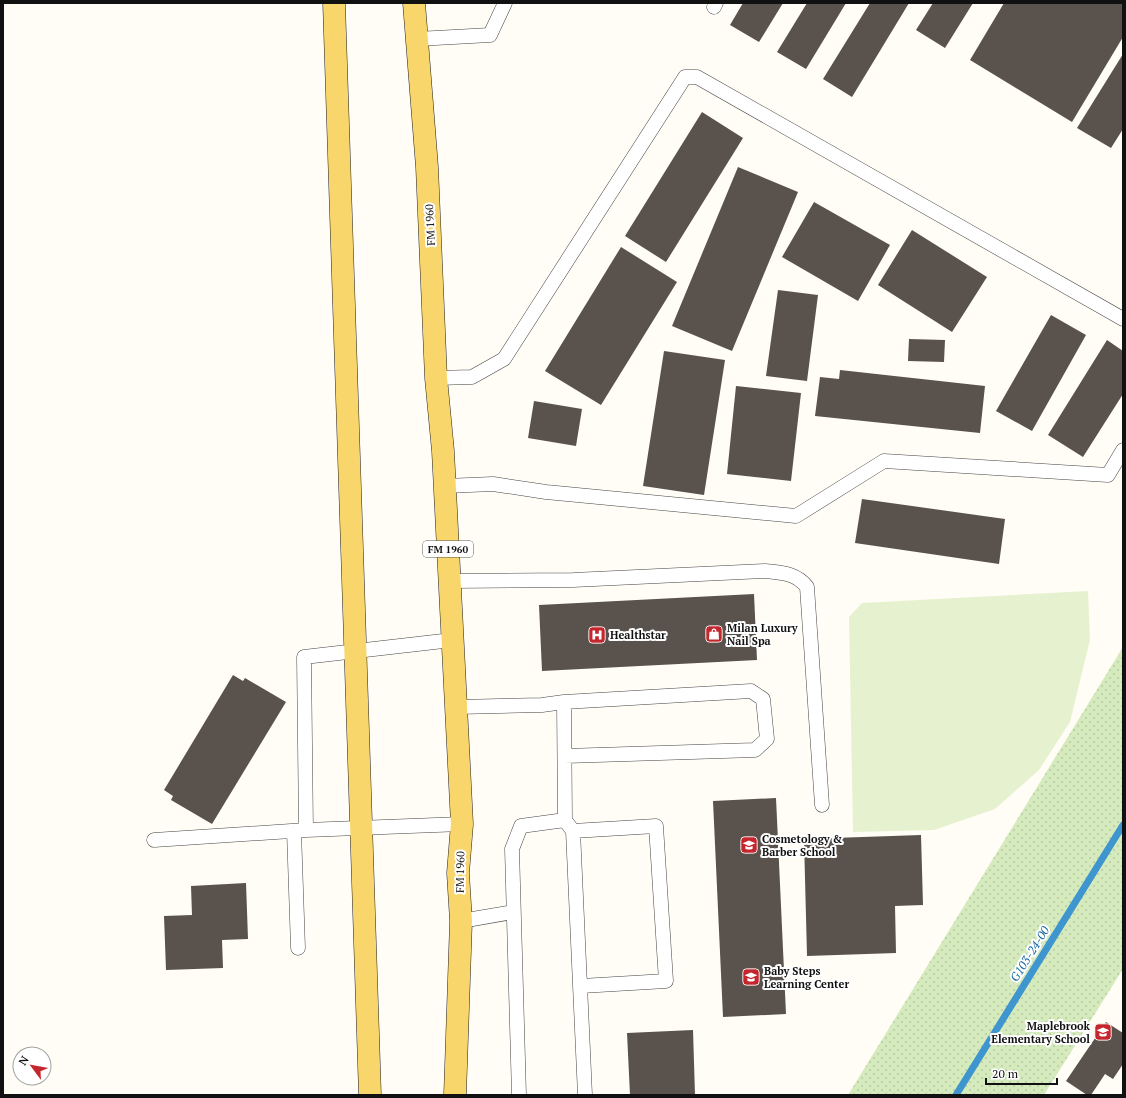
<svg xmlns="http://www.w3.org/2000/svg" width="1126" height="1098" viewBox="0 0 1126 1098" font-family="'PT Serif',serif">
	<defs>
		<pattern id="grass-dots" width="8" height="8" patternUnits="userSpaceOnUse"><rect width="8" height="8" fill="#d5ebbd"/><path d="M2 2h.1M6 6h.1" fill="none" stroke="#b6c8a1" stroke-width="1.8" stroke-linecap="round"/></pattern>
	</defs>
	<rect width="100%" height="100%" fill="#fffdf5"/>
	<path fill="url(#grass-dots)" d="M1123,647v322l-79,126h-196z"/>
	<path fill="#e6f2cf" d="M1088,591l2,49 -20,82 -31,48 -44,39 -61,21 -81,2 -4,-215 13,-14z"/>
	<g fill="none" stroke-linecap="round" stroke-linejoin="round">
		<path stroke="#3f96cf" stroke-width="7" d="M956,1095l167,-270"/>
	</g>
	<path fill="#5a524d" d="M743,3h40l-24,39 -29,-17z
		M807,3h39l-40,66 -29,-17z
		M870,3h39l-57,94 -29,-18z
		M933,3h40l-28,45 -29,-18z
		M1004,3h119v34l-51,85 -102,-62z
		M1123,54v75l-12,19 -34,-20z
		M702,112l41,26 -77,124 -41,-26z
		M738,167l60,25 -66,159 -60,-25z
		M814,202l76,43 -32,56 -76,-44z
		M912,230l75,47 -35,55 -74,-47z
		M621,247l56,35 -76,123 -56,-34z
		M778,290l40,5 -11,86 -41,-5z
		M1051,315l35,20 -54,96 -36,-20z
		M909,339l36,1 -1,22 -36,-1z
		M1107,340l16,11v43l-40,63 -35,-22z
		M664,351l61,9 -21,135 -61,-9z
		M840,370l145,16 -5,47 -165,-17 5,-39 19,2z
		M736,386l65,7 -10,88 -64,-7z
		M534,401l48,8 -6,37 -48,-8z
		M862,499l143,20 -6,45 -144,-21z
		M754,594l3,66 -215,11 -3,-66z
		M233,675l10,6 2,-3 41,24 -74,122 -41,-24 2,-4 -9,-6z
		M776,798l10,216 -63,3 -10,-216z
		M921,835l2,70 -28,1 1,47 -89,3 -3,-117z
		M246,883l2,56 -26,1 1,28 -57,2 -2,-54 28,-1 -1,-29z
		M1106,1022l17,11v31l-10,15 -8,-5 -14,21h-4l-21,-14z
		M693,1030l2,65h-65l-3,-62z"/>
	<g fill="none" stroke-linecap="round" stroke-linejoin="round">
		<defs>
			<path id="lane" d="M714,7l2,-4
				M417,39l73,-4 15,-32
				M436,378l36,-1 32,-18 181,-282h12l426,242
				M445,486l48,-2 53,8 250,24 88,-55 224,14 15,-25
				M450,581l123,-1 192,-9c17,2 31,2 42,16l15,218
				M452,640l-148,17 2,173 156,-6
				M457,707l85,-2 22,-3 187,-11 12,8 4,40 -12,11 -190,6
				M567,823l6,8 12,264
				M294,831l4,117
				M573,831l83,-5 10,155 -85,5
				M154,840l152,-10
				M461,921l52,-9
				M519,1095l-7,-246 9,-23 44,-6 -1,-118"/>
			<path id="primary" d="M334,3l36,1092
				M414,3l13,164 9,211 7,73 19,373 -4,49 3,48 -6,174"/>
		</defs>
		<use href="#lane" stroke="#444" stroke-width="15"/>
		<use href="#primary" stroke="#222" stroke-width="23"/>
		<use href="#lane" stroke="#fff" stroke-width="14"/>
		<use href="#primary" stroke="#f9d66b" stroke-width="22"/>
	</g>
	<defs>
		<symbol id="shop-square" viewBox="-11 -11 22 22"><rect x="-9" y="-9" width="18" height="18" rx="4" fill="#c4262e" stroke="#fff"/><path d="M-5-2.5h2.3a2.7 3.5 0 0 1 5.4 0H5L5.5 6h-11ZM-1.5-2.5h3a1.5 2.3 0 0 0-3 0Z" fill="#fff"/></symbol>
		<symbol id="hospital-square" viewBox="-11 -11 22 22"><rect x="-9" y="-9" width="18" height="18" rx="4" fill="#c4262e" stroke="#fff"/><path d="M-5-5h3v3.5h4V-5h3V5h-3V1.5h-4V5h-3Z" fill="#fff"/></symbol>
		<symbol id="school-square" viewBox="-11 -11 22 22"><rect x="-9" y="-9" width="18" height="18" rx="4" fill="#c4262e" stroke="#fff"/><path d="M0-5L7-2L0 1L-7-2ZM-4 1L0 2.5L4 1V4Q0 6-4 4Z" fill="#fff"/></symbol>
	</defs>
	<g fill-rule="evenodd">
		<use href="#shop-square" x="704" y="624" width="20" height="20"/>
		<use href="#hospital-square" x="587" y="625" width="20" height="20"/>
		<use href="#school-square" x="739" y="835" width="20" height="20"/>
		<use href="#school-square" x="741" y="967" width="20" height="20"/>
		<use href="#school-square" x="1093" y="1022" width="20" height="20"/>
	</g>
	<g text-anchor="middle" stroke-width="4" stroke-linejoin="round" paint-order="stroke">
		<rect fill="#fff" stroke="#585858" stroke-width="1" x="423" y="541" width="50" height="16" rx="3"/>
		<g font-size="10" font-weight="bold" fill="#111">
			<text x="448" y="553">FM 1960</text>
		</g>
		<g font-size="11" fill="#111" stroke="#fff">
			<text transform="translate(430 225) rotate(-93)" y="4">FM 1960</text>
			<text transform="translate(460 872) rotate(-89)" y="4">FM 1960</text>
		</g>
		<g font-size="11" font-weight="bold" fill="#111" stroke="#fff" text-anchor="start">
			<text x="727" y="632">Milan Luxury<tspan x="727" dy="13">Nail Spa</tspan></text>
			<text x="610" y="639">Healthstar</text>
			<text x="762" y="843">Cosmetology &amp;<tspan x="762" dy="13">Barber School</tspan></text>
			<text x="764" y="975">Baby Steps<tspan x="764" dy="13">Learning Center</tspan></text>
			<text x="1090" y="1030" text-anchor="end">Maplebrook<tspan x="1090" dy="13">Elementary School</tspan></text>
		</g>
		<g font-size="12" font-style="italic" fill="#1768a6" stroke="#fff">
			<text transform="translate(1030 954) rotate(-58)" y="4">G103-24-00</text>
		</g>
	</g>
	<rect width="1126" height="1098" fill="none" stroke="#111111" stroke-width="8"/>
	<g transform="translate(32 1066) rotate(302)"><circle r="19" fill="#ffffff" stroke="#a0a0a0"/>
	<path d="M0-3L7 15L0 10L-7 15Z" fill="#c4262e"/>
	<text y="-6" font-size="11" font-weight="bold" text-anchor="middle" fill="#111111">N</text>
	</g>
	<path d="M986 1078v6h71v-6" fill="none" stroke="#111111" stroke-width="2"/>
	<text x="992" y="1078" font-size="12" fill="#111111" stroke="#ffffff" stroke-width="3" paint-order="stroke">20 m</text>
</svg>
